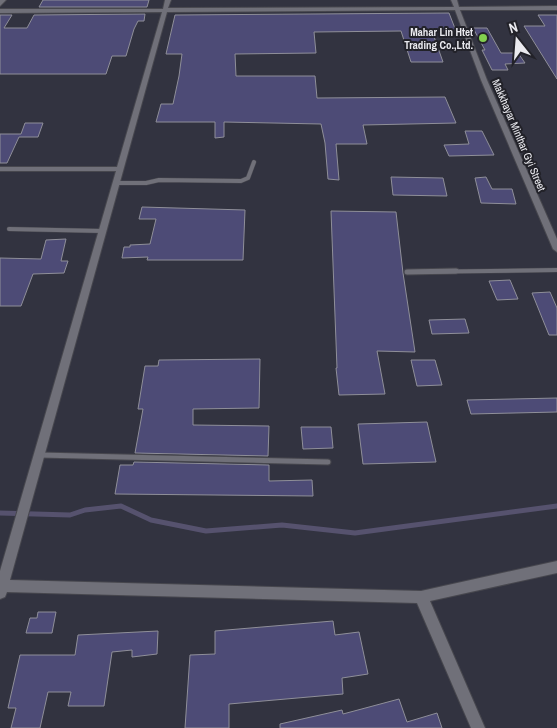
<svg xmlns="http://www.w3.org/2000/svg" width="557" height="728" viewBox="0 0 557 728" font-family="'Archivo Narrow',sans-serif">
	<rect width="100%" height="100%" fill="#2c2c33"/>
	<path fill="#323340" d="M0,0h557v728h-557z"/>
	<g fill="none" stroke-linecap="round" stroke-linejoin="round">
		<path stroke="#56526e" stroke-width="5" d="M0,513l70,2 15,-5 36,-4 30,14 55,11 76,-6 73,8 202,-27"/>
	</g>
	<path fill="#4d4b76" stroke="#8f8f99" d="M43,0h106l-2,7h-108z
		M449,13l7,18h-24l11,31h-32l-10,-31 -87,1 2,21 -81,1 1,22h79l2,22 128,-1 11,26 -93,2 4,19h-31l3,36 -11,-1 -3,-36 -4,-19 -97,-2v15l-9,1v-16h-59l5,-18h12l6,-28 3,-22h-16l9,-39z
		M145,14l-1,7h-6l-4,8 -8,27h-14l-6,18h-106v-59h12l-8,13h23l7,-13z
		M538,15h19v64l-33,-53h21z
		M473,28h14l14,25h17l7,10 -20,1 3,6h-16l-10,-20h3z
		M25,123h18l-5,14h-19l-12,26h-7v-29h21z
		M465,131h17l12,24 -45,1 -5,-11 25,-1z
		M391,177l52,1 4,18 -54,-1z
		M486,177l6,12h20l4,15 -35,-1 -6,-25z
		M142,207l103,3 -2,50h-96l1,-3 -26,1 2,-11h6v-2l20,-1 6,-25h-17z
		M331,211l65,1 7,61 12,79 -38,-1 8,43 -46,1 -3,-27h1z
		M66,239l-5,22h7l-4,12 -31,1 -12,32h-21v-48l41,1 5,-19z
		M510,280l8,19 -21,1 -8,-19z
		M550,292l7,16v27h-8l-17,-42z
		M465,319l4,14 -37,1 -3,-14z
		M260,359l-1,49 -66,1v16l76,1 -1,30 -133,-3 8,-44h-5l7,-43h13l1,-6z
		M411,360h24l7,25 -25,1z
		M557,398v14l-86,2 -4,-14z
		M427,422l9,40 -73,2 -5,-40z
		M301,427h30l2,21 -30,1z
		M134,462l135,3v16l43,-1 1,16 -198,-2 5,-29h13z
		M38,612h18l-4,21h-26l4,-15h7z
		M333,621l2,14 24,-3 9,42 -26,4 1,16 -114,10v24h-44l5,-73 25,-1v-23z
		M158,631l-1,23 -25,3v-7l-20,2 -8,54h-36l3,-14h-23l-8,36h-29l5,-20h-8l12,-53h55l3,-20z
		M399,699l8,23 30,-9 5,15h-162v-4l62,-14 1,4z"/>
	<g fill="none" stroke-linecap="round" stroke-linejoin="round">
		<defs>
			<path id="service-far1" d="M117,183h29l13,-3 82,1 7,-3 6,-16
				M9,229l94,2
				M407,272l150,-2"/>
			<path id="service" d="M407,272l49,-1
				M40,455l288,7"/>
			<path id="minor" d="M0,0h6l-6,6z
				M165,0h6l-3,8 286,-1 -3,-7h6l2,7 98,-1v4h-97l27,70 70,159v13l-4,-3 -72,-169 -26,-70 -288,2 -157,568 411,11 136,-30v12l-127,28 55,127h-14l-54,-125 -410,-11 -2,5 -5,2v-28l116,-400h-116v-4h117l45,-155 -162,1v-4h163z"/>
		</defs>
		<use href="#service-far1" stroke="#47474e" stroke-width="5"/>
		<use href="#service" stroke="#47474e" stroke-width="7"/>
		<use href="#minor" stroke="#47474e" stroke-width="2"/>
		<use href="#service-far1" stroke="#707079" stroke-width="4"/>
		<use href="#service" stroke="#707079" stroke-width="5"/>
		<use href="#minor" fill="#707079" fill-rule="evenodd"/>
	</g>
	<circle fill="#82d04f" stroke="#222229" stroke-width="2" cx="483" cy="38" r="5"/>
	<g text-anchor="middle" stroke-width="4" stroke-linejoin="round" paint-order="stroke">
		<g font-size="11" font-weight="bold" fill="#eaeaef" stroke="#222229" text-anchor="end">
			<text x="473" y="36">Mahar Lin Htet<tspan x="473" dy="13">Trading Co.,Ltd.</tspan></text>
		</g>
		<g font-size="11" fill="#eaeaef" stroke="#222229">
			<text transform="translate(519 135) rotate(67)" y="4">Makkhayar Minthar Gyi Street</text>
		</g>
	</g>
	<g transform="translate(517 40) rotate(343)" stroke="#222229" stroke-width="4" paint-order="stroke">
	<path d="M0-4L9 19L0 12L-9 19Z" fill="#eaeaef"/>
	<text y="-8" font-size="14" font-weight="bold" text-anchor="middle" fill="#eaeaef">N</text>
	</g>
</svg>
